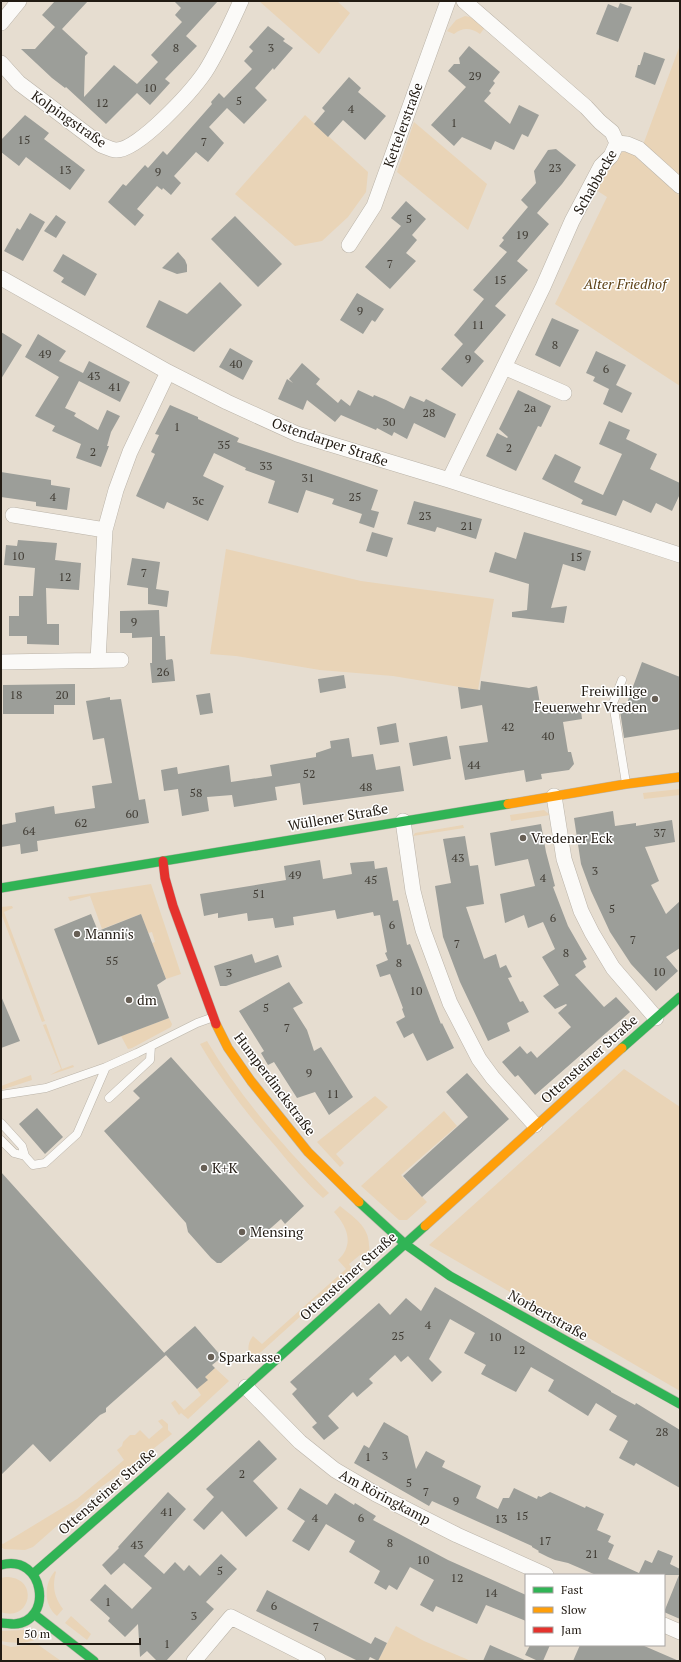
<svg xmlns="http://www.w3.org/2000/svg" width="681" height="1662" viewBox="0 0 681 1662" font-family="'PT Serif',serif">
	<rect width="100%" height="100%" fill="#e6ddd0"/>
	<path fill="#e9d4b7" d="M259,1h78l13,12 -31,41z
		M465,16l10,2 11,8 -6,8c-9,-6 -17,-7 -26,0l-7,-3 9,-11z
		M680,45v133l-37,-33z
		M305,115l63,57 -2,20 -18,25 -26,24 -27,5 -60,-52z
		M414,122l73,62 -19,46 -71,-58z
		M626,150l3,1 51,45v190l-125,-82 52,-107 -11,-7c6,-11 18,-35 30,-40z
		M226,549l135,32 133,18 -16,91 -85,-14 -73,-6 -84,-14 -26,-2z
		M680,789v6l-36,4 -1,-6z
		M544,810l6,5 -39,6 -1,-6z
		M463,825l1,3 -51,8 2,-3z
		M151,884l30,90 -15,5 -14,-36 3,-1 -3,-10 -4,1 -7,-19 -39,15 -12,-33 -20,5 -2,-4z
		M12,906l1,2 -9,4 41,109 -3,1 -41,-109v-6z
		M169,1018l3,6 -1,3 -39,21 -4,1 -7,-13z
		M46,1024l16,45 11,-4 1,2 -24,8 11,-6 -18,-44z
		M207,1041c33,56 77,106 122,152l-6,5c-17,-15 -32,-33 -46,-50 -29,-33 -55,-66 -77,-104z
		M624,1069l56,38v284l-251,-146z
		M31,1075l1,5 -31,10v-4z
		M375,1096l13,11 -52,47 8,9 -4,4 -23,-25z
		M444,1111l13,15 -56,49 26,27 -20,18h-8l-38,-34z
		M340,1206c13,11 29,20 29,39 1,6 0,10 -5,14l-4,-4 -11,9 4,6 -34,30 -2,-3 -6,6 2,2 -61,55c-5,-9 -5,-16 1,-24l9,8 84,-75 -8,-9c17,-16 9,-34 -4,-48z
		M215,1368l14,13 -41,38 -7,-6 -2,2 -8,-12 4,-3 9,10 17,-15 -4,-6 10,-9 -2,-3z
		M162,1419l6,5v6l4,4 -24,19 -47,34 -68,60 -8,3 -21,-1 -3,-2v-4l2,1 74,-45 47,-39 -7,-10 5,-4 1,-4 7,-7h5l5,-5 9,9 14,-12 -5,-6z
		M55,1571l1,1c-4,14 -2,25 7,37l-6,7c-14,-12 -13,-32 -2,-45z
		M6,1577c34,0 25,46 -5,35v-34z
		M71,1616l20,18 -4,6 -22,-17z
		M396,1626l28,15 47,20h-93z
		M23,1630l8,1 9,5c-8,9 -28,7 -39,5v-10z
		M1,1644l10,3 26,-3 24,17h-60z"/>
	<path fill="#9c9e99" d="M55,1h33l-26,28 26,24 -3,3 -1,41 30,-32 23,19 21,-22 -7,-7 31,-33 -7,-7 6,-7 -7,-7h44l-32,35 11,10 -32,33 5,4 -20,22 -13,-12 -31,31 -40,-37 -1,1 -13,-10 -31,-29h14l20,-22 -13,-12z
		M620,3l12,4 -14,35 -22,-8 12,-30 10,4z
		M268,26l17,13 -2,2 10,7 -19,22 -1,-2 -18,20 12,12 -23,24 -17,-16 -18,19 15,16 -16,19 -12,-10 -22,24 7,7 -10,12 -8,-7 -1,2 -5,-4 -20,23 7,6 -9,11 -27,-24 15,-18 3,2 19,-21 3,3 15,-17 4,4 45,-51 -1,-2 8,-9 5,5 28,-29 -8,-8 9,-10 -4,-4z
		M469,46l31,26 -7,9 2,2 -6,8 2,2 -7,8 26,23 9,-19 20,10 -11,22 -6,-3 -8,16 -19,-9 -4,9 -29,-13 -8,9 -23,-21 35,-38 -18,-16 6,-7h6l-1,-6z
		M644,52l21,7 -10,26 -20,-8 3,-12h2z
		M349,77l12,11 -3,4 28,24 -21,24 -22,-20 -15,17 -14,-13 11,-13 -3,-3z
		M25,115l24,18 -5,6 41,31 -15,20 -44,-33 -7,9 -18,-14v-12z
		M556,149l20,16 -14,19 -25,29 12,11 -32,37 11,9 -33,36 11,9 -32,37 10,9 -22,26 -21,-18 22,-25 -9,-9 30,-36 -11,-9 34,-38 -8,-6 5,-6 -2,-2 26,-31 -7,-7 15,-17 -2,-12 14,-21z
		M406,201l20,18 -14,16 5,5 -11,13 10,8 -26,28 -25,-22 36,-41 -10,-8z
		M30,213l15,9 -22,39 -19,-10 13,-23 3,2z
		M56,215l10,7 -10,16 -12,-7z
		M235,216l47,48 -24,23 -47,-48z
		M178,252l7,8 2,5v7l-10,2 -15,-6z
		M63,254l34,20 -12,22 -24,-14 3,-4 -11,-7z
		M220,282l22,23 -48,47 -48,-25 13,-27 28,14z
		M357,293l27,16 -9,13 -3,-2 -9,14 -23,-14z
		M552,318l27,12 -19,37 -25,-12z
		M1,332l21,13 -21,34z
		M38,334l28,17 -7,10 24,12 6,-12 41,21 -10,20 -41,-21 -14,27 11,5 -2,3 24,14 9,-20 13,6 -9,16 -4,14h2l-8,21 -25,-9 5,-14 -29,-13 3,-5 -20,-10 24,-39 -34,-20z
		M230,348l23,13 -10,19 -24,-13z
		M596,351l30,14 -10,20 16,8 -10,20 -19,-9 6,-15 -16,-8 2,-4 -9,-4z
		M302,363l18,16 -4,5 22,19 3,-4 9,7 8,-16 15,7 1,-2 12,5 18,9 6,-13 14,6 2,-3 30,15 -11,24 -31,-15 -7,16 -13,-7 -2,4 -15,-8 -1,2 -35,-15 -6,7 -28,-22 -4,10 -25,-11 9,-20 6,4 -4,-4z
		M518,390l33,16 -10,21 -3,-1 -22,45 -30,-15 11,-23 10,5 1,-1 -9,-8z
		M170,405l28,12v2l41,19 -2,4 141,48 -7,20 8,2 -5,16 -15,-5 3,-9 -30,-10 2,-5 -28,-9 -8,23 -30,-10 7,-22 -30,-11 1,-2 -32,-15 -11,23 21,10 -16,35 -41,-19 -3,7 -28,-13 19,-42 -4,-2 8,-17 -4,-1z
		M609,421l21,9 -4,9 31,15 -7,15 30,14v11l-8,17 -16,-8 -5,10 -28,-13 -7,16 -35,-12 2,-4 -41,-21 13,-25 26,13 -7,15 29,13 19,-41 -23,-10z
		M1,472l50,8v5l19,3 -3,22 -31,-4v-4l-35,-5z
		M414,501l68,18 -6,20 -39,-12 -2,5 -28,-8z
		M372,532l21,6 -6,19 -21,-6z
		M524,532l67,19 -6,20 -22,-7 -12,44 16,-2 -3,17 -52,-6v-5l15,-2 2,-26 -40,-12 6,-20 21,7z
		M18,540l39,3 -2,17 26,3 -2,27 -33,-2 1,36h12v21l-32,-1v-8h-18v-20h10v-20h14l2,-28 -31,-3 2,-20 11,1z
		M132,558l28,4 -4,27 13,2 -2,16 -19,-3v-16l-21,-3z
		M159,610l1,26h5l1,24 6,-1 1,2 2,20 -23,2 -2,-20h2v-26l-20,1v-5h-12v-22z
		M642,662l38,15v52l-56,9 -5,-34 8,-1z
		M344,675l2,13 -26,5 -2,-14z
		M481,681l48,7 8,-2 4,24 39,-7 2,16 -19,3 5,30h3l3,12 -5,6 -28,4 1,5 -16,3 -2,-12 -59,10 -6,-34 29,-4 -6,-37 -21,4 -3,-22 22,3z
		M75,684v21h-21v9h-51v-29z
		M210,693l3,20 -13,2 -4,-20z
		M110,697v3l11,-1 18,101 6,-1 4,24 -112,18 1,10 -17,3 -1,-10 -19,3v-22l15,-3 -1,-9 39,-7 1,8 40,-6 -3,-22 20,-3 -8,-45 -11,2 -7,-39z
		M396,723l3,19 -19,3 -3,-18z
		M447,736l4,23 -38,7 -4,-23z
		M349,738l3,19 21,-3 3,16 24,-4 4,25 -101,14 -3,-22 -25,4 2,13 -43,7 -2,-12 -25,2 2,14 -27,5 -4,-27 -14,2 -3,-21 16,-3 1,7 51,-9 2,17 41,-6 -2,-11 46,-8v-4l15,-5 -1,-7z
		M613,811l2,15 21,-3v3l36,-6 3,22 -30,5 14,34 -8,4 15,29 14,-13v47l-14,9 12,14 -22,20 -25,-27 -21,-32 -19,-41 -10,-27 -7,-46z
		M541,824l5,28 9,34 -2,1 15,39 19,33 -4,2 3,6 -11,8 29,32 12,-10 14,15 -95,83 -17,-20 -3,2 -13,-15 18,-16 7,8 4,-3 6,7 34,-31 -13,-14 9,-8 -1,-1 -11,5 -12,-13 16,-11 -17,-28 13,-8 -12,-27 -15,6 -4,-13 -19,8 -5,-29 35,-8 -7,-27 -33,7 -5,-33z
		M465,836l5,30 8,-1 6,39 -18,3 18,52 12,-5 4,14 6,-3 6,12 -4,1 12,24 3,-1 6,11 -22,11 3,8 -22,10 -28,-59 -17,-45 -8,-51 16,-3 -8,-44z
		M320,860l3,19 29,-5 -2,-11 24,-2 1,8 12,-2 6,34 5,-1 9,45 3,-1 31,80 1,-1 12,25 -27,13 -14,-28 -9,5 -8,-16 9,-5 -3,-8 1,-1 -13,-34 -10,3 -4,-12 12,-5 -3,-7 2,-1 -7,-37 -6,1 -1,-4 -36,7 -2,-9 -42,7 1,8 -19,3 -2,-10 -25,3 -1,-8 -29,5v-5l-14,3 -4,-22 86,-14 -2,-14z
		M91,914l7,17 43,-17 25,65 -9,6 12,33 -71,27 -44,-116z
		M252,954l3,9 23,-8 4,12 -56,19h-6l-6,-20z
		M289,982l14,21 -10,5 14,22 7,21 7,-4 32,50 -24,18 -14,-23 -18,6 -23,-36 -6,3 -7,-12 3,-2 -25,-40z
		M1,996l19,45 -19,7z
		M171,1057l133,149 -19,18 -4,-5 -18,16 -4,-4 -38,32h-4l-6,-5 -23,-26 -2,-9 -82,-92 36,-33 -7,-7z
		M467,1073l42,46 -87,78 -19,-21 65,-59 -22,-25z
		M37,1108l26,29 -18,17 -26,-30z
		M1,1172l165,183 -60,53v4l-6,3 -50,47 -17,-18 -32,31z
		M435,1287l176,104v1l24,13 1,-2 44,27v58l-44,-25 -2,3 -15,-8 9,-17 -19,-11 8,-14 -21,-13 -8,13 -40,-25 6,-11 -23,-13 -15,25 -35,-18 5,-9 -22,-12 11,-20 -25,-14 -21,40 13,13 -10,10 -24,-26 -7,6 -6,-7 -26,24 4,4 -16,14 -4,-5 -25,24 11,12 -15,12 -12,-13 5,-4 -25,-29 5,-5 -7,-7 89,-79 11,12 16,-17 15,13z
		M195,1326l27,31 -10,8 3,3 -10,9 3,3 -11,9 -33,-36z
		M384,1422l24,14 8,33 10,-18 19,10 -3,6 39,19 -5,12 22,11 5,-11h6l5,-10 23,11 1,-3 3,1 9,-5 35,16 1,-2 18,8 -7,16 14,6 -3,6 6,3 -6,14 31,14 6,-13 7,3 6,-13 15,6 -3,8 10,5v50l-16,-7 15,-37h-83l-28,-12 -13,-3 -7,-3 -10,-5 1,-1 -7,-4v-1l-100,-45 -3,5 -75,-43 10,-18 5,3z
		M259,1440l18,19 -24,22 25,27 -32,29 -24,-26 -18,19 -11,-10 21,-23 -8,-8z
		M300,1488l27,17 8,-12 19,12 1,-2 21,13 -3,4 75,40 78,35v26l-40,-16 -9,19 -41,-18 -3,6 -13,-7 14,-25 -24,-13 -13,23 -8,-5 -3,5 -12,-7 6,-12 -31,-19 6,-11 -29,-17 -17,27 -17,-10 13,-20 -18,-12z
		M168,1492l18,17 -42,47 20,18 11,-12 9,9 5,-6 11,11 21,-22 16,15 -31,33 8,7 -48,52h-9l-10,-10 -7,6 -2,-33 -13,13 -17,-16 2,-3 -20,-18 15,-16 27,25 20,-21 -28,-25 -13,12 -9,-10 17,-17 -1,-1z
		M267,1590l104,54 4,-7 12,6 -9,18 -8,-4 -2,4h-10l-102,-50z
		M490,1645l37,16h-44z
		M530,1645h20l-7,16h-5l-13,-6z
		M580,1645h62l37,16h-106z"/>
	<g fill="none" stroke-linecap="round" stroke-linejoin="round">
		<defs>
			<path id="lane" d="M622,680l-9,23 13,80
				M1,1095l45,-7 60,-21 31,-14 60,-30 14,-5
				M109,1098l41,-38 1,-14
				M1,1123l21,23 3,10 8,9 12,-2 32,-29 29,-67
				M1,1140l13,13 11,3"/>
			<path id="street" d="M1,23l18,-22
				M1,63l18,20 82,62c5,2 11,5 15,5 22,1 76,-59 89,-78 14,-22 25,-47 36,-71
				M617,143l10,1 12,5 41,37
				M349,245l25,-39 74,-205
				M1,278l167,94 59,30 70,32 152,46 231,75
				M504,367l60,26
				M449,480l94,-193 29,-66 29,-55 10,-10 6,-13 -5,-11 -12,-10 -14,-15 -122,-106
				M13,515l92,15
				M98,660l7,-130 11,-40 14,-38 38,-80
				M1,662l120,-2
				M554,796l10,63 17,52 11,22 21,35 43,50
				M403,821l10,70 10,39 27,73 29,56 14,19 42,47
				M246,1387l54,55 35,28 41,24 81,41 89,40
				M664,1625l16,7
				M194,1661l37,-44 87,44"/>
			<path id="fast" d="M1,888l507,-84
				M622,1048l58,-51
				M359,1202l46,42 45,32 230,128
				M1,1565c44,-12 53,57 13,59 -4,0 -9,-1 -13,-1
				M33,1574l157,-137 235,-211
				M34,1614l60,47"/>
			<path id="slow" d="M508,804l118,-20 54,-7
				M216,1024l12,24 23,33 57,71 51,50
				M425,1226l197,-178"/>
			<path id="jam" d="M163,861l2,17 8,28 43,118"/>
		</defs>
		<use href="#lane" stroke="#bab3a8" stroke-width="9"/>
		<use href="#street" stroke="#bab3a8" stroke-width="16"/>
		<use href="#fast" stroke="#bab3a8" stroke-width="10"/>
		<use href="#slow" stroke="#bab3a8" stroke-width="10"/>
		<use href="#jam" stroke="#bab3a8" stroke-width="10"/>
		<use href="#lane" stroke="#fbfaf8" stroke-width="8"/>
		<use href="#street" stroke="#fbfaf8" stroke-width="15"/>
		<use href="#fast" stroke="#30b455" stroke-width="9"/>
		<use href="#slow" stroke="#ff9f0a" stroke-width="9"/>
		<use href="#jam" stroke="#e5322d" stroke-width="9"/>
	</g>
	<g fill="#675f55" stroke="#fff" stroke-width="1.5">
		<circle cx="655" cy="699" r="4"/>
		<circle cx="523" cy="838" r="4"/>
		<circle cx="77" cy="934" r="4"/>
		<circle cx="129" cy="1000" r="4"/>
		<circle cx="204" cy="1168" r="4"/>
		<circle cx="242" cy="1232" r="4"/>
		<circle cx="211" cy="1357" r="4"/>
	</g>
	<g text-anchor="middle" stroke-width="3" stroke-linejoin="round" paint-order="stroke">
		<g font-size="12" fill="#403c34">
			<text x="176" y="52">8</text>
			<text x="271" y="52">3</text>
			<text x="475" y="80">29</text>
			<text x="150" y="92">10</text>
			<text x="239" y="105">5</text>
			<text x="102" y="107">12</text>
			<text x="351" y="113">4</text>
			<text x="454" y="127">1</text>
			<text x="24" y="144">15</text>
			<text x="204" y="146">7</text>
			<text x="555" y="172">23</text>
			<text x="65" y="174">13</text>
			<text x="158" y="176">9</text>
			<text x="409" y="223">5</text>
			<text x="522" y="239">19</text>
			<text x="390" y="268">7</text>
			<text x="500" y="284">15</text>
			<text x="360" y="315">9</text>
			<text x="478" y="329">11</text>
			<text x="555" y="349">8</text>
			<text x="45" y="358">49</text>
			<text x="468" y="363">9</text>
			<text x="236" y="368">40</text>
			<text x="606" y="373">6</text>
			<text x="94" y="380">43</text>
			<text x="115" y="391">41</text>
			<text x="530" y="412">2a</text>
			<text x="429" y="417">28</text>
			<text x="389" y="426">30</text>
			<text x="177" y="431">1</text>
			<text x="224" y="449">35</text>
			<text x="509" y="452">2</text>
			<text x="93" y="456">2</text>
			<text x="266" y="470">33</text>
			<text x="308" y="482">31</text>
			<text x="53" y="501">4</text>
			<text x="355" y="501">25</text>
			<text x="198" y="505">3c</text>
			<text x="425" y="520">23</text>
			<text x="467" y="530">21</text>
			<text x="18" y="560">10</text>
			<text x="576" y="561">15</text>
			<text x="144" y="577">7</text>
			<text x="65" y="581">12</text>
			<text x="134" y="626">9</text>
			<text x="163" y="676">26</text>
			<text x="16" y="699">18</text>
			<text x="62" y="699">20</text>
			<text x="508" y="731">42</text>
			<text x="548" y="740">40</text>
			<text x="474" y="769">44</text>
			<text x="309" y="778">52</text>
			<text x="366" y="791">48</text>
			<text x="196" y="797">58</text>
			<text x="132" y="818">60</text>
			<text x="81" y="827">62</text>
			<text x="29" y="835">64</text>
			<text x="660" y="837">37</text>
			<text x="458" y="862">43</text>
			<text x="595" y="875">3</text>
			<text x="295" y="879">49</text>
			<text x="543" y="882">4</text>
			<text x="371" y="884">45</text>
			<text x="259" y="898">51</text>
			<text x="612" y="913">5</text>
			<text x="553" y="922">6</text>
			<text x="392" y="929">6</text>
			<text x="633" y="944">7</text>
			<text x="457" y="948">7</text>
			<text x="566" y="957">8</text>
			<text x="112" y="965">55</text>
			<text x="399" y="967">8</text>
			<text x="659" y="976">10</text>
			<text x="229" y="977">3</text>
			<text x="416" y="995">10</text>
			<text x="266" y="1012">5</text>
			<text x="287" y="1032">7</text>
			<text x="309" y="1077">9</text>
			<text x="333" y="1098">11</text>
			<text x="428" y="1329">4</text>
			<text x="398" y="1340">25</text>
			<text x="495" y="1341">10</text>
			<text x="519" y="1354">12</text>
			<text x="662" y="1436">28</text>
			<text x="385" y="1460">3</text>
			<text x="368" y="1461">1</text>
			<text x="242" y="1478">2</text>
			<text x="409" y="1487">5</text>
			<text x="426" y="1496">7</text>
			<text x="456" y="1505">9</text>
			<text x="167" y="1516">41</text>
			<text x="522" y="1520">15</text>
			<text x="315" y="1522">4</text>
			<text x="361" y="1522">6</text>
			<text x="501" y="1523">13</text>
			<text x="545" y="1545">17</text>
			<text x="390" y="1547">8</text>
			<text x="137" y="1549">43</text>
			<text x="592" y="1558">21</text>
			<text x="423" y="1564">10</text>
			<text x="220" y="1575">5</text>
			<text x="457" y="1582">12</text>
			<text x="491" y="1597">14</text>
			<text x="108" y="1606">1</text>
			<text x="274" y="1610">6</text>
			<text x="194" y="1620">3</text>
			<text x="316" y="1631">7</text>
			<text x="167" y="1648">1</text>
		</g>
		<g font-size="14" fill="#221b13" stroke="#fff">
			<text transform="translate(69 119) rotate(35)" y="5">Kolpingstraße</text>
			<text transform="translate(403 125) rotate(-70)" y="5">Kettelerstraße</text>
			<text transform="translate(595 182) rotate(-60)" y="5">Schabbecke</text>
			<text transform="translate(330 442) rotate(19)" y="5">Ostendarper Straße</text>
			<text transform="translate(338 817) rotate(-10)" y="5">Wüllener Straße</text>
			<text transform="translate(589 1059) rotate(-42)" y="5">Ottensteiner Straße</text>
			<text transform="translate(275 1084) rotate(53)" y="5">Humperdinckstraße</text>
			<text transform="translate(348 1276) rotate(-42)" y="5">Ottensteiner Straße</text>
			<text transform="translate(548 1315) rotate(29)" y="5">Norbertstraße</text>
			<text transform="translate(107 1491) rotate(-41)" y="5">Ottensteiner Straße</text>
			<text transform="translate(385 1497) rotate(28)" y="5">Am Röringkamp</text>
		</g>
		<g font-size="14" font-style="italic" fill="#5d4116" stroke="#fff">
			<text x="625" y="289">Alter Friedhof</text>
		</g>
		<g font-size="14" fill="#221b13" stroke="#fff" text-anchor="start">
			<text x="647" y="696" text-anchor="end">Freiwillige<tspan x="647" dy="16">Feuerwehr Vreden</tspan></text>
			<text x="531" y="843">Vredener Eck</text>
			<text x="85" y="939">Manni's</text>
			<text x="137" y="1005">dm</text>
			<text x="212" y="1173">K+K</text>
			<text x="250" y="1237">Mensing</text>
			<text x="219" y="1362">Sparkasse</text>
		</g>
	</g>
	<rect width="681" height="1662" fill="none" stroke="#221b13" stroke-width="4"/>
	<rect x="525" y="1574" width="140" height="72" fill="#ffffff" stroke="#a7a4a1"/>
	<rect x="533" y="1587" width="20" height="6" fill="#30b455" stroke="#a7a4a1"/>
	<text x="561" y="1594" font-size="12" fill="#221b13">Fast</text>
	<rect x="533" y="1607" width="20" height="6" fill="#ff9f0a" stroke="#a7a4a1"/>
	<text x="561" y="1614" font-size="12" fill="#221b13">Slow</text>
	<rect x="533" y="1627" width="20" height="6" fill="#e5322d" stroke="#a7a4a1"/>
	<text x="561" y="1634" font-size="12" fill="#221b13">Jam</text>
	<path d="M18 1638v6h122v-6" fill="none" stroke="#221b13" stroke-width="2"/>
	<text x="24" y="1638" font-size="12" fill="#221b13" stroke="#ffffff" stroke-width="3" paint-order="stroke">50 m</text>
</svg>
